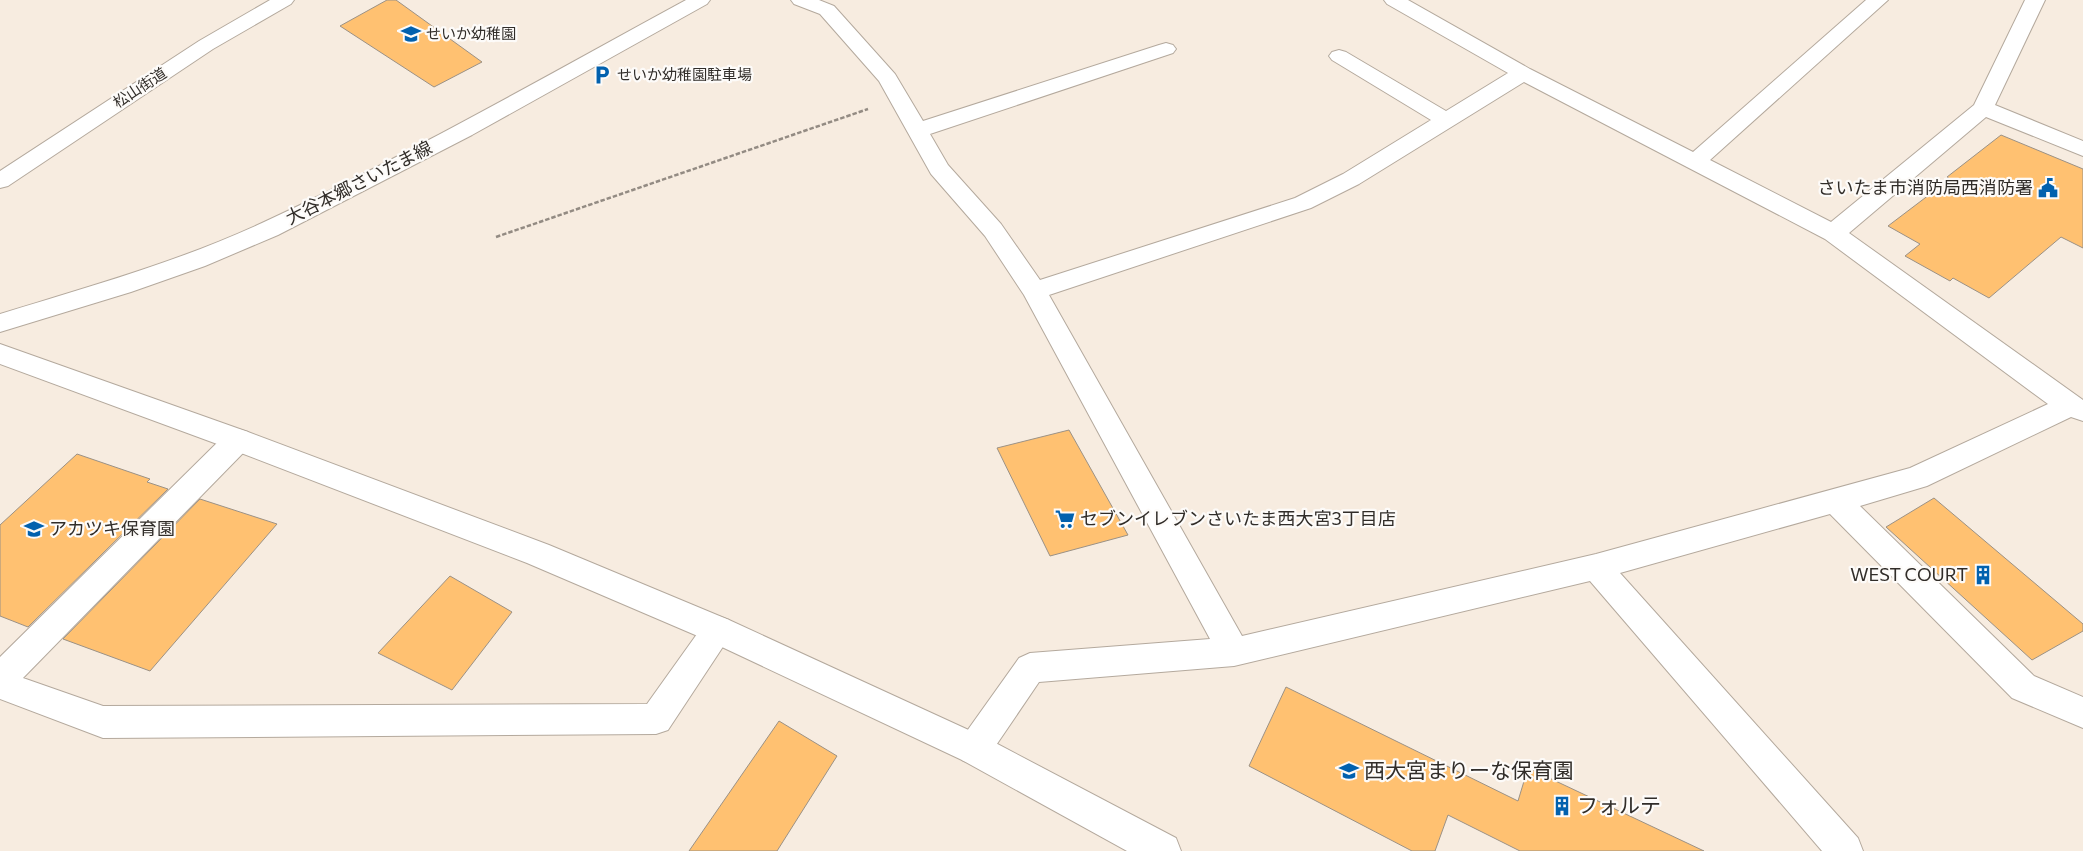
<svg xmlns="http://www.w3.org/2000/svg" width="2083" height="851" viewBox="0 0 2083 851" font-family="Commissioner,'Noto Sans JP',sans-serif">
	<rect width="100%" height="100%" fill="#f7ece0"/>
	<path fill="#ffc171" stroke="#9b9185" d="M387,0h9l86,62 -48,25 -94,-61z
		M2001,135l82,34v79l-22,-11 -72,61 -36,-20 -3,3 -45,-25 15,-12 -32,-18 62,-47 -3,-2z
		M1069,430l59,105 -78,21 -53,-108z
		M77,454l73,25 -3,3 21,7 -140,138 -28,-11v-91z
		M1934,498l149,126v7l-51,29 -146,-133z
		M200,499l77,25 -127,147 -87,-32z
		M450,576l62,36 -60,78 -74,-37z
		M1286,687l232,114 10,-33 176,83h-184l-72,-36 -13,36h-23l-163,-85z
		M779,721l58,35 -60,95h-88z"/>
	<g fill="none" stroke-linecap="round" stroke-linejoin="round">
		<defs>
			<path id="minor" d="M791,0h28l15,6 61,68 28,47 236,-76 7,-2 7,2 3,4 -3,4 -243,81 18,31 53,59 39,56 255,-82 48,-24 88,-54 -99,-60 -3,-4 3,-4 7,-2 7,2 100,59 62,-38 -121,-69 -3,-4h24l122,69 163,83 173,-152h22l-178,160 121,62 143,-117 51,-105h20l-50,105 88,36v15l-97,-39 -137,116 234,167v21l-12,-4 -144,69 -67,20 174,170 49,21v31l-71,-30 -182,-184 -210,59 238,265 5,13h-41l-232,-270 -356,85 -195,16 -53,78 -12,5 -12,-5 -5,-11 5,-11 57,-80 11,-5 180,-14 -186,-344 -39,-59 -54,-62 -52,-93 -59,-67 -26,-10zM1524,82l301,157 223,165 -138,64 -314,86 -354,82 -193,-341 262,-87 48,-24z
				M238,429l10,3 4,8 -4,8 -225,230 80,28 544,-2 60,-84 11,-4 11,4 5,10 -66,100 -12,4 -553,4 -103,-39v-42l228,-225z"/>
			<path id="tertiary" d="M0,344l248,88 301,113 180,75 257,118 190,100 5,13h-54l-165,-91 -255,-120 -180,-77 -299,-115 -228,-84z"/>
			<path id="secondary" d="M270,0h24l-3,4 -78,45 -205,137 -8,2v-17l199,-130z
				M686,0h24l-3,4 -235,131 -194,100 -73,31 -74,26 -131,40v-18c88,-27 178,-52 262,-91 145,-67 284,-147 424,-223z"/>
		</defs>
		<use href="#minor" stroke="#b4a99d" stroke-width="2"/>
		<use href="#tertiary" stroke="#b4a99d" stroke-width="2"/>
		<use href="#secondary" stroke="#b4a99d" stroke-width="2"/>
		<path stroke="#938b83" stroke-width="2.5" stroke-dasharray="4.5 2" stroke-linecap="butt" d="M496,237l372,-128"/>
		<use href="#minor" fill="#fff" fill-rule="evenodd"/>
		<use href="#tertiary" fill="#fff" fill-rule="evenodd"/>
		<use href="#secondary" fill="#fff" fill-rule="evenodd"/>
	</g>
	<defs>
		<symbol id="school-bare" viewBox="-9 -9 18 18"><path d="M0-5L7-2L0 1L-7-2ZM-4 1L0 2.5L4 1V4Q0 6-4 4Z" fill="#0261ae" stroke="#fdfbf9" stroke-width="2.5" paint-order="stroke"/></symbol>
		<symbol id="parking-bare" viewBox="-9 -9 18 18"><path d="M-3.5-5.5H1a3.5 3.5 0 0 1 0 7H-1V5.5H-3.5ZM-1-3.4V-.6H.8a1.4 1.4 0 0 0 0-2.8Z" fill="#0261ae" stroke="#fdfbf9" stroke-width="2.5" paint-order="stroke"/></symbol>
		<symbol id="civic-bare" viewBox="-9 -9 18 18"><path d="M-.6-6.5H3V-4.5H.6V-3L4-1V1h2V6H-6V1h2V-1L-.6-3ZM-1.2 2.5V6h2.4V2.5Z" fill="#0261ae" stroke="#fdfbf9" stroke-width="2.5" paint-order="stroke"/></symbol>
		<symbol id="supermarket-bare" viewBox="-9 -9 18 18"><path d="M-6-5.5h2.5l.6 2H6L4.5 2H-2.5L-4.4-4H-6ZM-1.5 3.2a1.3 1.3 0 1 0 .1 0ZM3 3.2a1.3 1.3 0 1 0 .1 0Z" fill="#0261ae" stroke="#fdfbf9" stroke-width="2.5" paint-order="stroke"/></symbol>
		<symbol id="building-bare" viewBox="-9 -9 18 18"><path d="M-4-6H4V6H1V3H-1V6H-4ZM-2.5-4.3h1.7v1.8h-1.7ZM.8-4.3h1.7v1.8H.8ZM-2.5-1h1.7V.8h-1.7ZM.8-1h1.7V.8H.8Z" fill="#0261ae" stroke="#fdfbf9" stroke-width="2.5" paint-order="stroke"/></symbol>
	</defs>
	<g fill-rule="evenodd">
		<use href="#school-bare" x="397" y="20" width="28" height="28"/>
		<use href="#parking-bare" x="588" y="61" width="28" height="28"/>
		<use href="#civic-bare" x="2034" y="174" width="28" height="28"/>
		<use href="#supermarket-bare" x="1051" y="505" width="28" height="28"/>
		<use href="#school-bare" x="20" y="515" width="28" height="28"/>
		<use href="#building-bare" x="1969" y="561" width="28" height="28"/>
		<use href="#school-bare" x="1335" y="757" width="28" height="28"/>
		<use href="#building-bare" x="1548" y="792" width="28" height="28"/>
	</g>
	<g text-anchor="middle" stroke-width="4.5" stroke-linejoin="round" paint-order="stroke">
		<g font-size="15" fill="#312d29" stroke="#fdfbf9" text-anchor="start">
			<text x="426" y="39">せいか幼稚園</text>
			<text x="617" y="80">せいか幼稚園駐車場</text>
		</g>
		<g font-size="15" fill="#312d29" stroke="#fdfbf9">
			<text transform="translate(140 88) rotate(-33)" y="5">松山街道</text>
		</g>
		<g font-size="18" fill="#312d29" stroke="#fdfbf9">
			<text transform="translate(359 183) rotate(-27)" y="6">大谷本郷さいたま線</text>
		</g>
		<g font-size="18" fill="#312d29" stroke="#fdfbf9" text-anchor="end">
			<text x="2033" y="194">さいたま市消防局西消防署</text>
			<text x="1080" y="525" text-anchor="start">セブンイレブンさいたま西大宮3丁目店</text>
			<text x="49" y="535" text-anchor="start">アカツキ保育園</text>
			<text x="1968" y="581">WEST COURT</text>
		</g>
		<g font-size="21" fill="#312d29" stroke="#fdfbf9" text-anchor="start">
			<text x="1364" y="778">西大宮まりーな保育園</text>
			<text x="1577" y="813">フォルテ</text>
		</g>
	</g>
</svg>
